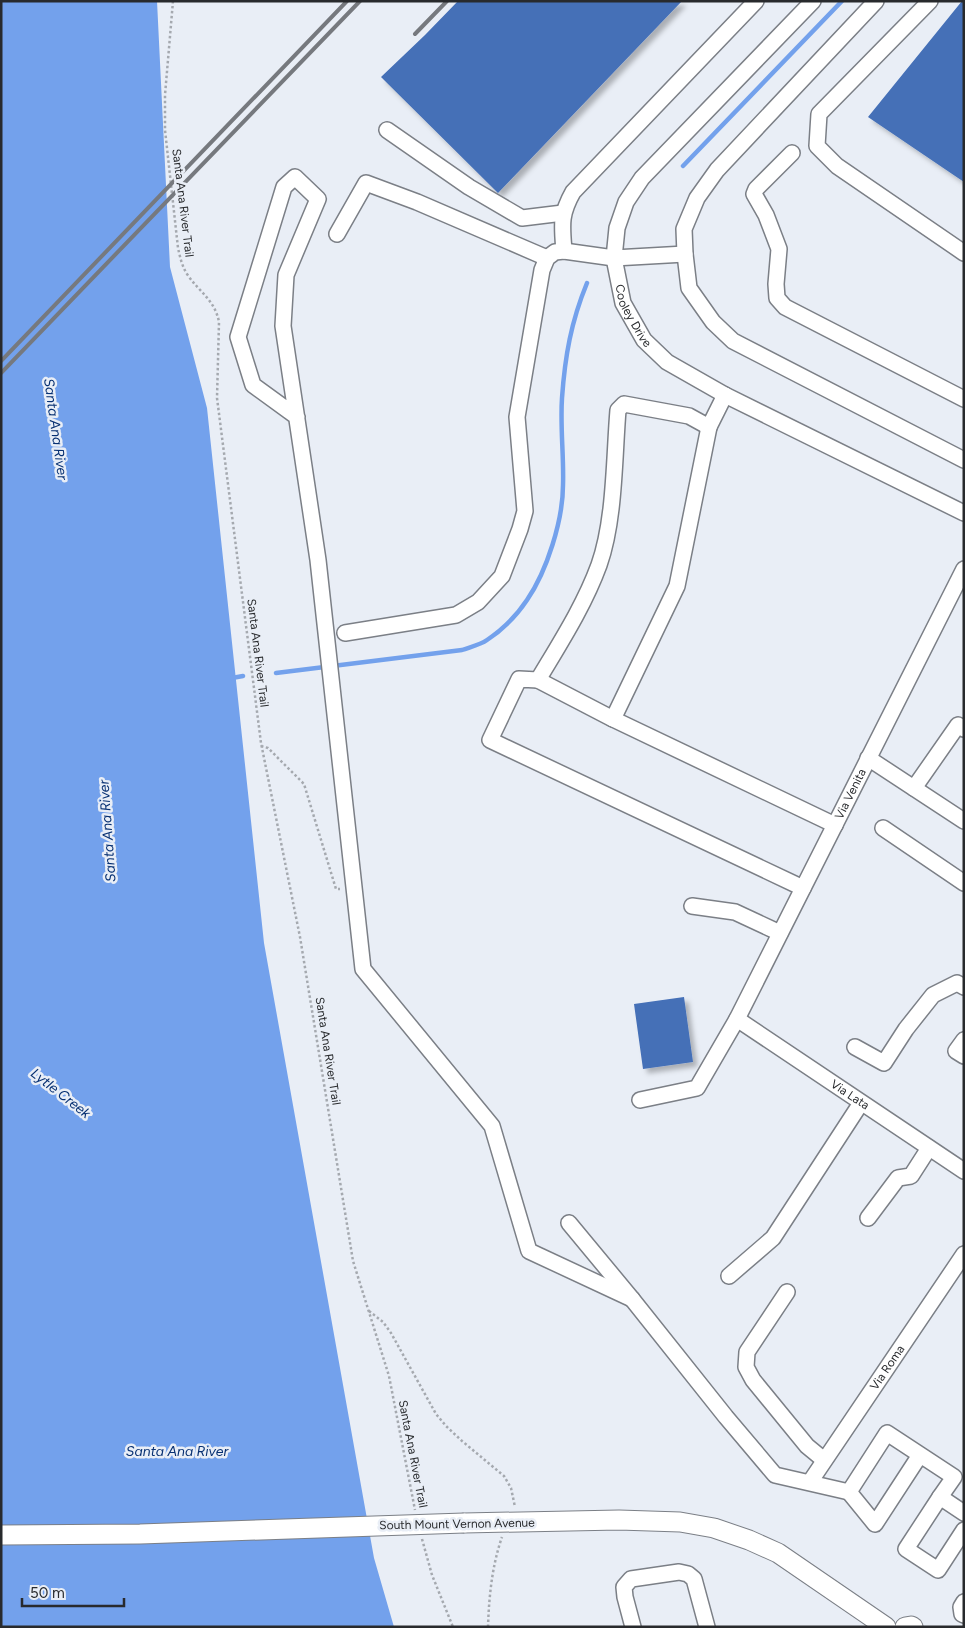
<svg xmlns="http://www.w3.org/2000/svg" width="965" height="1628" viewBox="0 0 965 1628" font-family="Figtree,sans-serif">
	<defs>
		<filter id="shadow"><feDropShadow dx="4.5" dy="4.5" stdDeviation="2.5" flood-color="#0004"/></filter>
	</defs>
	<rect width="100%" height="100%" fill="#e9eef6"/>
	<path fill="#73a1ec" d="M1,1h156l13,266 37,141 57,535 110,615 20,69h-393z"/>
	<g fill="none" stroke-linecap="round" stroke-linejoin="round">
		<path stroke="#73a1ec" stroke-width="4.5" d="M683,166l159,-165
			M276,673l186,-23c8,-3 18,-5 25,-10 15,-10 30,-25 40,-40 20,-29 36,-80 36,-115 1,-29 -3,-58 -1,-87 3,-42 9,-76 25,-115
			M232,678l11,-2"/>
	</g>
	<path fill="#446fb7" filter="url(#shadow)" d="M458,1h224l-184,192 -117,-116 44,-42z
		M962,1h2v181l-96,-65z
		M684,997l9,65 -50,7 -9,-65z"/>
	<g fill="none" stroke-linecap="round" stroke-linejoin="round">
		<defs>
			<g id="minor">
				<path id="s1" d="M813,1l-171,177 -16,24 -9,26 -3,30 9,45 21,37 23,22 58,33 239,118"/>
				<path d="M876,1l-159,169 -20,28 -13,31 1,25 4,34 24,34 20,19 231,119"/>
				<path d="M930,1l-111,113 -2,32 20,20 127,87"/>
				<path d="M387,130l82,57 53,31 41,-5"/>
				<path d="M792,153l-36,36 -2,5 12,21 13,34 -3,35 1,14 8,9 179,92"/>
				<path d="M337,234l29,-51 51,19 130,56"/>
				<path d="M564,251c-2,-26 -4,-36 9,-59l183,-191"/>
				<path d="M725,395l-16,32 -20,-11 -65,-12 -6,6c-4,48 -3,110 -19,155 -15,41 -39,78 -61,115l-19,-1 -29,61 313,148"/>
				<path d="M297,417l-44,-32 -15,-48 46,-150 11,-10 23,22 -32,76 -3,51 35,234 45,409 129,157 37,125 103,48"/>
				<path d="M345,633l111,-18 22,-13 24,-26 18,-47 5,-18 -8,-94 25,-147 5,-12 8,-6 9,-1 50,7 71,-4"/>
				<path d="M538,680l75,39 222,106"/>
				<path d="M613,719l64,-133 32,-159"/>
				<path d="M868,758l96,63"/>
				<path d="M914,788l44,-63 6,4"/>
				<path d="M883,828l81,55"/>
				<path d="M692,906l43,6 45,21"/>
				<path id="s2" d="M737,1019l227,152"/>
				<path d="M964,1040l-8,11 8,5"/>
				<path d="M855,1047l29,16 22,-34 27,-34 24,-12 7,4"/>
				<path id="s3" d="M640,1100l57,-12 40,-69 227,-450"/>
				<path d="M868,1218l30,-40 13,-2 18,-28"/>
				<path d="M569,1223l63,76 94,118 49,58 74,17"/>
				<path d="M729,1276l44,-38 88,-135"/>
				<path d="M787,1292l-40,60 -1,15 7,13 54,66 17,14"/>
				<path d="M920,1455l-45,69 -26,-32 38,-59 67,44 -14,20"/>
				<path id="s4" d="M810,1482l154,-228"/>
				<path d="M964,1513l-24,-16 -34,52 32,21 26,-40"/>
				<path d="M964,1602l-3,5 1,7 2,1"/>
				<path d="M633,1627l-8,-30 -1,-10 7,-8 48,-7 9,2 6,5 13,48"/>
			</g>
			<path id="major" d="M464,1523l155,-3 61,2 34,6 35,12 29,13 108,74
				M905,1627l6,-1 2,1"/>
		</defs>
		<use href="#minor" stroke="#7b7f86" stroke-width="18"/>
		<use href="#major" stroke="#7b7f86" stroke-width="21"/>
		<path stroke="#a5a9af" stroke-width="2.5" stroke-dasharray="2.5 2.5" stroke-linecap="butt" d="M173,1l-8,94v35l13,118c2,9 4,18 9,26 12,18 28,26 32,48l-2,76 44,345 39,194 53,324 36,115 26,134
			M261,746l7,2 36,36 32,105h4
			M369,1311l14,11 8,11 45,81 10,12 16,15 42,35 7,12 4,19
			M422,1539l10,36 21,52
			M488,1627c1,-31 4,-61 14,-90"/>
		<use href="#minor" stroke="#fff" stroke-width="15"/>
		<use href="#major" stroke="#fff" stroke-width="19"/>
		<path stroke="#76797e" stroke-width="4" d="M415,34l32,-33
			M1,361l346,-360
			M1,373l359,-372"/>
		<defs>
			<path id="major-bridge" d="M1,1535l139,-1 324,-11"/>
		</defs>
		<use href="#major-bridge" stroke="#7b7f86" stroke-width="21" stroke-linecap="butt"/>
		<use href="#major-bridge" stroke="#fff" stroke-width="19"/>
	</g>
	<g text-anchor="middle" stroke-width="5" stroke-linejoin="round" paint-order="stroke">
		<g font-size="12" fill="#282a2d" stroke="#e9eef6">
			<text transform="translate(183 203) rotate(83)" y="4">Santa Ana River Trail</text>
			<text dy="4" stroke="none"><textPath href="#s1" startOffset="394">Cooley Drive</textPath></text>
			<text transform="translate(258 653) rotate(83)" y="4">Santa Ana River Trail</text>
			<text dy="4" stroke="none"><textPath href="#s3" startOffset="390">Via Venita</textPath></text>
			<text transform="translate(328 1051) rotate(81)" y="4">Santa Ana River Trail</text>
			<text dy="4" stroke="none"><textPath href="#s2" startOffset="136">Via Lata</textPath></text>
			<text dy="4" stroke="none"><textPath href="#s4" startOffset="138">Via Roma</textPath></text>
			<text transform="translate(413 1454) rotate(79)" y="4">Santa Ana River Trail</text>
			<text transform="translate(457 1524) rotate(-1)" y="4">South Mount Vernon Avenue</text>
		</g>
		<g font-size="14" font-style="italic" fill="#073072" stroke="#e9eef6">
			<text transform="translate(56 429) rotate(82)" y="5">Santa Ana River</text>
			<text transform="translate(107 831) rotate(-94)" y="5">Santa Ana River</text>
			<text transform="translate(61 1093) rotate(38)" y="5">Lytle Creek</text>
			<text x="177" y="1456">Santa Ana River</text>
		</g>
	</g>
	<rect width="965" height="1628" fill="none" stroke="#282a2d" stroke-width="5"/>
	<path d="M22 1598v8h102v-8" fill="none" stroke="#282a2d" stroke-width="2.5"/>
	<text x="30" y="1598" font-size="15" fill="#282a2d" stroke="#e9eef6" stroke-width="4" paint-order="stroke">50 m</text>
</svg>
